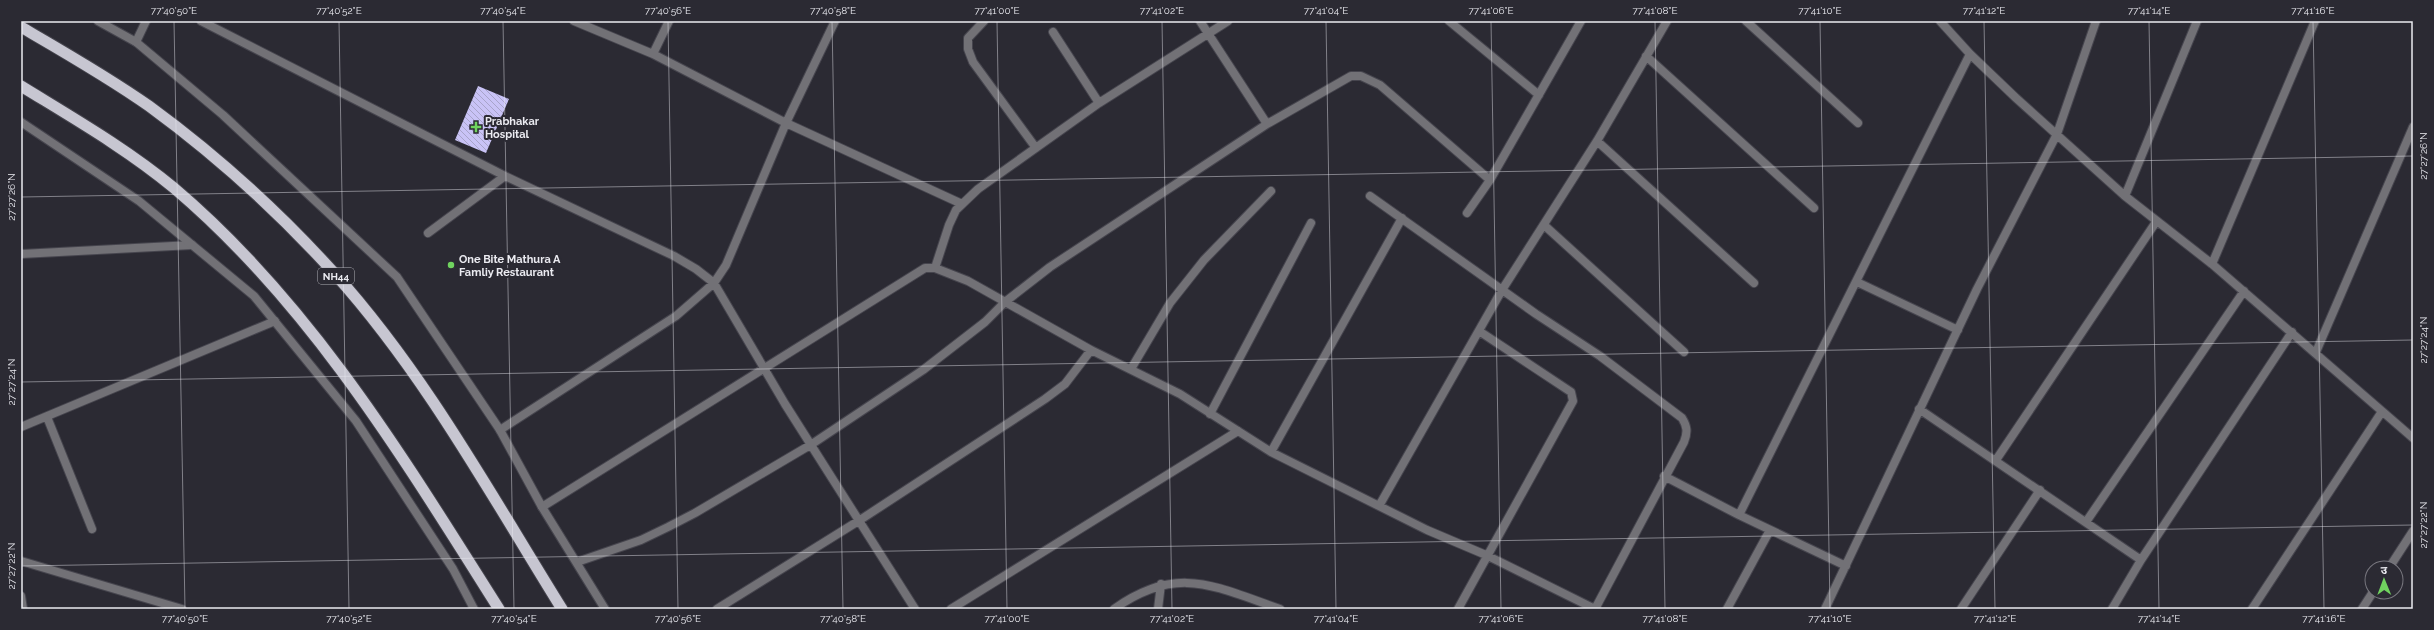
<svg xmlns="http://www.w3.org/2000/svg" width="2434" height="630" viewBox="0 0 2434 630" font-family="Raleway,'Noto Sans Devanagari',sans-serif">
	<defs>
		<pattern id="building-back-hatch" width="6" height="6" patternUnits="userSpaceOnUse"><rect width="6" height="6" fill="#c9c3f6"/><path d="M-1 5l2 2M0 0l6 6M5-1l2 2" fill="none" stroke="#a8a4ca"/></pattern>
	</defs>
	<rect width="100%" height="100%" fill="#2b2a33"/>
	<path fill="url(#building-back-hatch)" d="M478,86l31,13 -23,54 -31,-13z"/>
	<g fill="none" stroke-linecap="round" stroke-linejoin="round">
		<defs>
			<path id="minor" d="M201,21l304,155 -77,57
				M574,21l79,33 133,69 176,81
				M984,21l-16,17v11l5,13 63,86
				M1200,21l67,103
				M1449,21l90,74
				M1746,21l112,102
				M1940,21l30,33 46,44 109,98 87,68 201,174
				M1053,32l46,71
				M136,42l10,-21
				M653,54l16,-33
				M1646,56l168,152
				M1597,141l157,142
				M505,176l169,80 22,13 18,14 71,121 130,205
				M1370,196l166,118 64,42 82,62c5,8 6,14 2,24l-89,167
				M2125,196l72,-175
				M1467,213l23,-33 91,-159
				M1544,225l140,127
				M21,254l171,-9
				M2212,264l103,-243
				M935,268l14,-43 7,-15 22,-21 121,-86 129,-82
				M1857,282l101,48
				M2316,352l97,-225
				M1131,369l39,-66 34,-43 67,-69
				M1919,409l222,151
				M1210,414l101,-191
				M47,417l45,112
				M21,427l254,-106
				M500,430l176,-114 38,-33 12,-18 60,-142 49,-102
				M1271,452l131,-234
				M1996,460l160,-238
				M1664,476l75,39 107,51
				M1379,506l123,-216 95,-149 70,-120
				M542,507l383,-239h10l33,13 123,69 89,44 91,58 156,78 59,25 109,54
				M1739,515l231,-461
				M2086,522l158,-231
				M21,561l161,48
				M577,562l64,-22 27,-13 27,-14 117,-69 111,-74 62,-48 20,-20 45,-35 217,-143 84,-48h10l19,9 110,95
				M2389,568l24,-37
				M21,596l2,13
				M717,609l143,-89 185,-121 20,-15 26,-34
				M951,609l287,-178
				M1114,609c64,-45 99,-23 166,0
				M1158,609l3,-25
				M1458,609l115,-208 -2,-9 -92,-61
				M1727,609l43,-79
				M1825,609l152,-320 80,-155 39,-113
				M1961,609l79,-119
				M2112,609l29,-49 151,-228
				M2252,609l129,-196
				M2362,609l11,-17"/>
			<path id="tertiary" d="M98,21l38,21 87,73 174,162 103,153 42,77 63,102
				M21,122l118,79 115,95 102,125 97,148 21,40"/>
			<path id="trunk" d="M21,27c43,25 87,50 128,79 67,49 130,106 186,168 90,100 156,221 227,335
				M21,86c52,32 106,63 153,102 137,116 230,271 325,421"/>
		</defs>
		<use href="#minor" stroke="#46454e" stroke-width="10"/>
		<use href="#tertiary" stroke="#46454e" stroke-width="10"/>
		<use href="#trunk" stroke="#46454e" stroke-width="13"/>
		<use href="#minor" stroke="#727176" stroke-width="8"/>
		<use href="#tertiary" stroke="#727176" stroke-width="8"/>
		<use href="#trunk" stroke="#c7c6d1" stroke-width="11"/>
	</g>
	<path fill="none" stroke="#ebebf1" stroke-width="1" stroke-opacity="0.45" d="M174,21l11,588M339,21l10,588M503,21l11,588M668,21l10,588M832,21l11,588M997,21l10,588M1162,21l10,588M1326,21l10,588M1491,21l10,588M1655,21l10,588M1820,21l10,588M1984,21l11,588M2149,21l10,588M2313,21l11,588M21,197l2392,-41M21,382l2392,-42M21,566l2392,-41"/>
	<g fill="#70d35f" stroke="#2b2a33" stroke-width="1.5">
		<path d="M474 121h4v4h4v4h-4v4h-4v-4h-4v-4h4z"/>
		<circle cx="451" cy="265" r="4"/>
	</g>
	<g text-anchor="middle" stroke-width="4" stroke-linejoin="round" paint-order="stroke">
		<rect fill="#2b2a33" stroke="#b1b1b8" stroke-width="1" x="318" y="268" width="36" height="16" rx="3"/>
		<g font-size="10" font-weight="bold" fill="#ebebf1">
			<text x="336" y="280">NH44</text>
		</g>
		<g font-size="11" font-weight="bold" fill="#ebebf1" stroke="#2b2a33" text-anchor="start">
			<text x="485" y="125">Prabhakar<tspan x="485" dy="13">Hospital</tspan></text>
			<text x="459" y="263">One Bite Mathura A<tspan x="459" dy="13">Famliy Restaurant</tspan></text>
		</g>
	</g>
	<rect width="2434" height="630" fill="none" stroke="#2b2a33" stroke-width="44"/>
	<g transform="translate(2384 580) rotate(359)"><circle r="19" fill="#2b2a33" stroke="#78777f"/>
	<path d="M0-3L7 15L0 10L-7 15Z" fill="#70d35f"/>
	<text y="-6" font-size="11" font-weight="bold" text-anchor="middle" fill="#ebebf1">उ</text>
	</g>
	<rect x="22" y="22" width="2390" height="586" fill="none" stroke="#ebebf1" stroke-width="1.5"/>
	<g font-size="10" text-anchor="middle" fill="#ebebf1">
		<text x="174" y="14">77°40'50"E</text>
		<text x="339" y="14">77°40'52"E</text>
		<text x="503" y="14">77°40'54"E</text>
		<text x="668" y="14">77°40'56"E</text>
		<text x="833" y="14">77°40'58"E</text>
		<text x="997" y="14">77°41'00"E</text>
		<text x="1162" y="14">77°41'02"E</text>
		<text x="1326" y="14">77°41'04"E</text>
		<text x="1491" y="14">77°41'06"E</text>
		<text x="1655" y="14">77°41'08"E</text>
		<text x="1820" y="14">77°41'10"E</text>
		<text x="1984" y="14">77°41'12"E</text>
		<text x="2149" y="14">77°41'14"E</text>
		<text x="2313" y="14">77°41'16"E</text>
		<text transform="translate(2423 156) rotate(-90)" y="4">27°27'26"N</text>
		<text transform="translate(11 197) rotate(-90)" y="4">27°27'26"N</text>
		<text transform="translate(2423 340) rotate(-90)" y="4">27°27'24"N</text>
		<text transform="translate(11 382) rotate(-90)" y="4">27°27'24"N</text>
		<text transform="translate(2423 525) rotate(-90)" y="4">27°27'22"N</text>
		<text transform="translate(11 566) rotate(-90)" y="4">27°27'22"N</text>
		<text x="185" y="622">77°40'50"E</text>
		<text x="349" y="622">77°40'52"E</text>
		<text x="514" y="622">77°40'54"E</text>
		<text x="678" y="622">77°40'56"E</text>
		<text x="843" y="622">77°40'58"E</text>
		<text x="1007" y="622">77°41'00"E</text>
		<text x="1172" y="622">77°41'02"E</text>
		<text x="1336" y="622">77°41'04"E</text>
		<text x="1501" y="622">77°41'06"E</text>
		<text x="1665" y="622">77°41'08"E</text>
		<text x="1830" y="622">77°41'10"E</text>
		<text x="1995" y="622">77°41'12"E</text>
		<text x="2159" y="622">77°41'14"E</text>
		<text x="2324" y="622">77°41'16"E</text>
	</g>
</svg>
